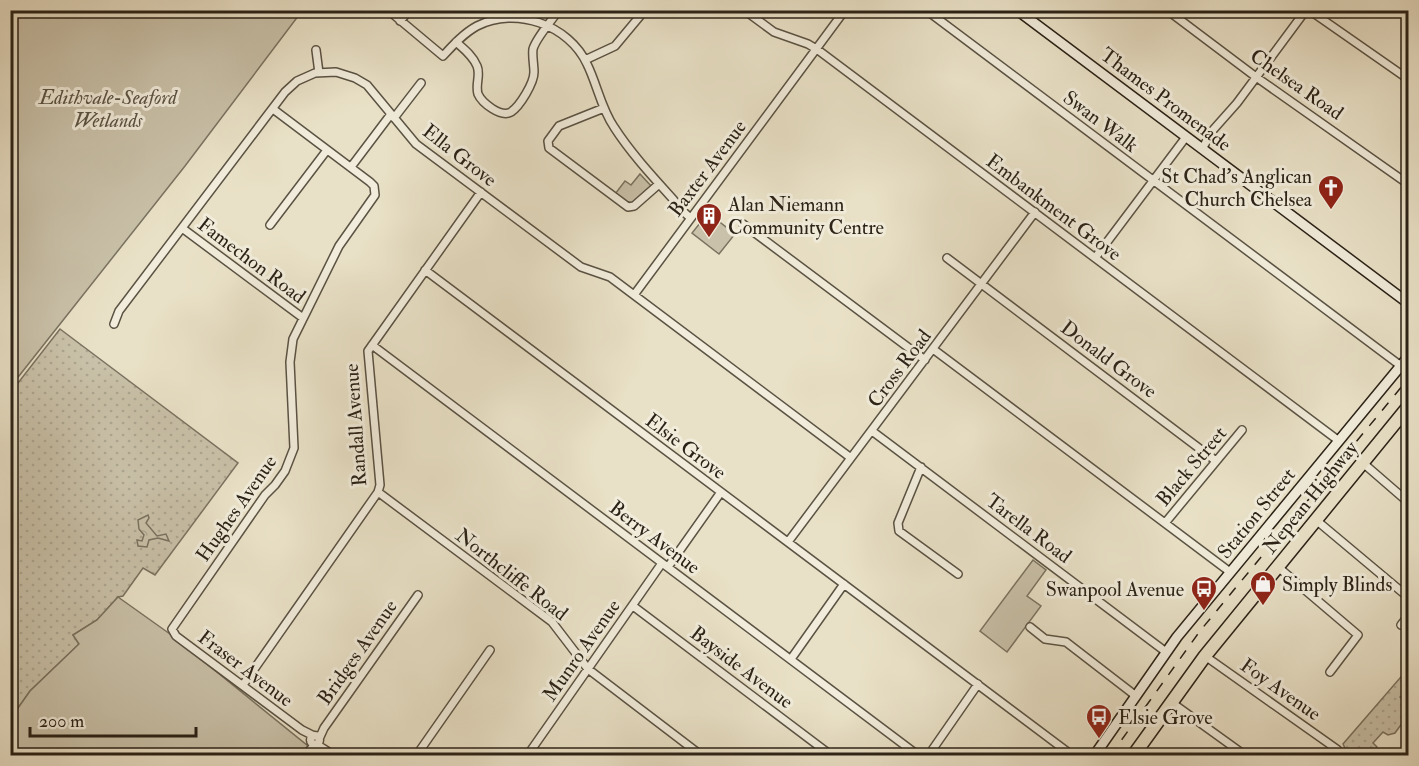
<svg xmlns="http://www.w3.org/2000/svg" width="1419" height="766" viewBox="0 0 1419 766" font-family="'IM FELL Double Pica',serif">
	<defs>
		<pattern id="grass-dots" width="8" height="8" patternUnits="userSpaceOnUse" patternTransform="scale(1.5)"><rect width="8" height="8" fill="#c9c1a9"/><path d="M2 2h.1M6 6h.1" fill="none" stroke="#ada691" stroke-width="1.8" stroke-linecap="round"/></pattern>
		<pattern id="forest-crowns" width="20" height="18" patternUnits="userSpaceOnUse" patternTransform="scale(1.5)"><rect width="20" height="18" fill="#c9c1a9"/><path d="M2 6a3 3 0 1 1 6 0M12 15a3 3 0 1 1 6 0" fill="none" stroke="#ada691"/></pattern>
	</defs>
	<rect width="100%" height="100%" fill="#e9e1c7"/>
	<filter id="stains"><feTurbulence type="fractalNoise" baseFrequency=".00333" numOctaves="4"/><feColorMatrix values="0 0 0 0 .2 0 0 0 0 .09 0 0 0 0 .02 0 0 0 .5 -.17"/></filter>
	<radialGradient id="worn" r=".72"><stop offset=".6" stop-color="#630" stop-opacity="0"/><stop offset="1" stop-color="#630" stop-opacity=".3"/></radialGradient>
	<path fill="url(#grass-dots)" stroke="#7a7260" stroke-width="1.5" d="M60,329l178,134 -83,112 -12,-7 -20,28 -5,1 -21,23 -24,15 6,9 -49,47 -19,27v-326z
		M1406,671l2,2v18l-8,6 8,7v11l-13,18 -7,2 -5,-3 -10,11 4,4 -3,8h-26l-5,-11z"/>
	<path fill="url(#forest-crowns)" stroke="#7a7260" stroke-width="1.5" d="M148,515l1,3 -3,5 11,13 9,-2 3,7 -11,-3 -9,2 -2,7 -9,-1 -1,-6 5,1 2,-6 -5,-6 -1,-9z"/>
	<path fill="#c9c1a9" stroke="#7a7260" stroke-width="1.5" d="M11,10l291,1 -117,155 -174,220z
		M640,174l12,13 -18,16 -9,-1 -10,-8 10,-13 6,4z
		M708,213l27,21 -16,20 -27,-21z
		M1033,560l13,10 -19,26 14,10 -34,46 -27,-21z
		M118,597l52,37 138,112 -7,10h-290v-38l19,-27 49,-47 -6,-9 24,-15z"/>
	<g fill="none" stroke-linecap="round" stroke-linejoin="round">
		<defs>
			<path id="street" d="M388,10l55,46c10,-11 21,-23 34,-30 39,-20 92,-1 110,38 10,20 14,44 27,63 16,25 38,49 58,71 6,7 11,15 19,20
				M744,10l30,22 34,12 10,6 521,391
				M926,10l475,356
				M1167,10l89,67 152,107
				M1309,10l99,69
				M400,21l10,-11
				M456,42c8,7 17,14 21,24 4,9 -2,18 1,28 4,9 23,24 33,18 9,-6 23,-29 23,-40 0,-7 -2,-16 -1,-23 3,-11 19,-29 26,-39
				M316,50l3,23
				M585,60l30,-14 25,-30
				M604,108l-45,18 -11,15 1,7 79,59 6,-1 25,-22
				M273,109l97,73 4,4 1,9 -36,51 -46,93 -3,23 4,86 -9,23 -10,14 -10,10 -93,134 4,7 126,94 12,6
				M394,118l27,-35
				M1202,149l11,-19 24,-27 69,-93
				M351,167l40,-53
				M743,224l182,136
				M270,225l57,-75
				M182,228l121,90
				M947,258l269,203
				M1095,258l91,-121
				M425,270l648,486
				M634,295l211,-285
				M114,324l5,-13 166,-219 12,-11 18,-8 21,-1 19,6 12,7 49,59 165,123 29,10 241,181
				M372,345l547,411
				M933,349l297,223
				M872,431l294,221
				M1363,463l45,39
				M921,467l-23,56 1,8 59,43
				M378,492l174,130 36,47 114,87
				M1316,520l92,77
				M1165,523l77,-93
				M788,542l247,-330
				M668,567l53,-75
				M1278,567l80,68 -28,37
				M633,606l199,150
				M1401,625l7,-9
				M1030,627l15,12 21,3 70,54
				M1205,656l133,94
				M791,659l53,-75
				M243,685l135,-193 2,-7 -12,-134 113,-159
				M1171,702l75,54
				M310.5 740a4.5 4.5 0 1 1 9 0a4.5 4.5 0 1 1-9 0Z
				M319,739l5,-11 94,-133
				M316,744l19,12
				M304,756l11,-11
				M416,756l74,-106
				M527,756l135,-193
				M928,756l50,-72"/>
			<path id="secondary" d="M1017,10l391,293
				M1094,756l83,-119 231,-280"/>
			<path id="highway" d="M1133,756l72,-100 203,-249"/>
		</defs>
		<use href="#street" stroke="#5a5243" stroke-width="10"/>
		<use href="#secondary" stroke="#2b2217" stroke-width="12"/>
		<use href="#highway" stroke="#2b2217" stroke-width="15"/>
		<use href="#street" stroke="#f1ecdb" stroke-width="7"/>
		<use href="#secondary" stroke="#f1ecdb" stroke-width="9"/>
		<use href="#highway" stroke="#e9e1c7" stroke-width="12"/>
		<path stroke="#2b2217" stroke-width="1.5" stroke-dasharray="10 10" stroke-linecap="butt" d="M1110,756l90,-125 208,-252"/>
	</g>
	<defs>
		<symbol id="church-pin" viewBox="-11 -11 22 30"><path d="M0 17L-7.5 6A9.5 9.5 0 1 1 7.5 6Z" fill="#8f2418" stroke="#f1ecdb"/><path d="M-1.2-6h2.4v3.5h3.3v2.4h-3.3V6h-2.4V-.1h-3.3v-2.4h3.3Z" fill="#fff"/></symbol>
		<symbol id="building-pin" viewBox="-11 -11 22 30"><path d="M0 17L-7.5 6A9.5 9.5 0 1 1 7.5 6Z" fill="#8f2418" stroke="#f1ecdb"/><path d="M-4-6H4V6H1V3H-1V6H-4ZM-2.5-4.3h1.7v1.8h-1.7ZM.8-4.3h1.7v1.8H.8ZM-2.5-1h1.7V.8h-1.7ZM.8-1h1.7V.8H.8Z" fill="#fff"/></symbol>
		<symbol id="shop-pin" viewBox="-11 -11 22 30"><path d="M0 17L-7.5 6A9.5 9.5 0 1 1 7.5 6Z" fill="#8f2418" stroke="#f1ecdb"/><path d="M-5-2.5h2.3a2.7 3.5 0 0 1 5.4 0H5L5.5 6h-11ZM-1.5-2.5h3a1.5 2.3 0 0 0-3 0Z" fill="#fff"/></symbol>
		<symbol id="bus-pin" viewBox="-11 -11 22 30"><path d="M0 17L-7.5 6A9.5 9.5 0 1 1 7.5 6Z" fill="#8f2418" stroke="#f1ecdb"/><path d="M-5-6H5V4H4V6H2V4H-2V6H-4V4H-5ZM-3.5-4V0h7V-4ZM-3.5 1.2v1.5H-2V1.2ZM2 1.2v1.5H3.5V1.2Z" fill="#fff"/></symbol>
	</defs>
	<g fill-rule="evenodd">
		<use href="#church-pin" x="1316" y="173" width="30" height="40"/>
		<use href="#building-pin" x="694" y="201" width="30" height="40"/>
		<use href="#shop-pin" x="1248" y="569" width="30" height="40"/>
		<use href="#bus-pin" x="1189" y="574" width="30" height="40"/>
		<use href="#bus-pin" x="1084" y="702" width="30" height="40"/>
	</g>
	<g text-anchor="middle" stroke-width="6" stroke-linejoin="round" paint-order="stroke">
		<g font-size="20" fill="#2b2217" stroke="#f1ecdb">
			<text transform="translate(1297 84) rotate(35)" y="7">Chelsea Road</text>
			<text transform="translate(1166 99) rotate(37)" y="7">Thames Promenade</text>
			<text transform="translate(1101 121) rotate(37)" y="7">Swan Walk</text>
			<text transform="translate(460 155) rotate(38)" y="7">Ella Grove</text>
			<text transform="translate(707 168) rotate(-53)" y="7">Baxter Avenue</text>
			<text transform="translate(1054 207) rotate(37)" y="7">Embankment Grove</text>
			<text transform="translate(252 260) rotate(37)" y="7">Famechon Road</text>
			<text transform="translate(1109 359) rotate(37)" y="7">Donald Grove</text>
			<text transform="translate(899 368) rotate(-53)" y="7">Cross Road</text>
			<text transform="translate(355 425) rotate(-94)" y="7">Randall Avenue</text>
			<text transform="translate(686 446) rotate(37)" y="7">Elsie Grove</text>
			<text transform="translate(1191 466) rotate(-50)" y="7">Black Street</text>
			<text transform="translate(1310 497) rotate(-51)" y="7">Nepean Highway</text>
			<text transform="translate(236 508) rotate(-55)" y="7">Hughes Avenue</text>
			<text transform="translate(1256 513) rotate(-51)" y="7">Station Street</text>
			<text transform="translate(1029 528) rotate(37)" y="7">Tarella Road</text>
			<text transform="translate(655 537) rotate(37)" y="7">Berry Avenue</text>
			<text transform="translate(512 574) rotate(38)" y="7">Northcliffe Road</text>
			<text transform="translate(581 650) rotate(-55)" y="7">Munro Avenue</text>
			<text transform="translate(357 652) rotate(-55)" y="7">Bridges Avenue</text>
			<text transform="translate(742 667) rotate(37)" y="7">Bayside Avenue</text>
			<text transform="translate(246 668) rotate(37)" y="7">Fraser Avenue</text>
			<text transform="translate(1281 689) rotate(35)" y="7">Foy Avenue</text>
		</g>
		<g font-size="20" font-style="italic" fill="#5a5243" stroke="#f1ecdb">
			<text x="108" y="104">Edithvale-Seaford<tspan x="108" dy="23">Wetlands</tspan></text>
		</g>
		<g font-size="20" fill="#2b2217" stroke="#f1ecdb" text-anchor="start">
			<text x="1312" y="183" text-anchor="end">St Chad's Anglican<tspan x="1312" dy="23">Church Chelsea</tspan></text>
			<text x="728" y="211">Alan Niemann<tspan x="728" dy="23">Community Centre</tspan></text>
			<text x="1282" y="591">Simply Blinds</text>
			<text x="1184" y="596" text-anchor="end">Swanpool Avenue</text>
			<text x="1118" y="724">Elsie Grove</text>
		</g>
	</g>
	<rect width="1419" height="766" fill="none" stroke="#e9e1c7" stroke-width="36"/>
	<rect x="12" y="12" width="1395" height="742" fill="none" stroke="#2b2217" stroke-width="3"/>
	<rect x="18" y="18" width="1383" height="730" fill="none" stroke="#2b2217" stroke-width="1.5"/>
	<path d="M30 727v9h166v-9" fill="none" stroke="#2b2217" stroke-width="3"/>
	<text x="39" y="727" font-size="18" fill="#2b2217" stroke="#f1ecdb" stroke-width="4.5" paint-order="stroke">200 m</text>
	<rect width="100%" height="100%" filter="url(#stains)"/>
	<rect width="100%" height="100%" fill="url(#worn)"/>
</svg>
